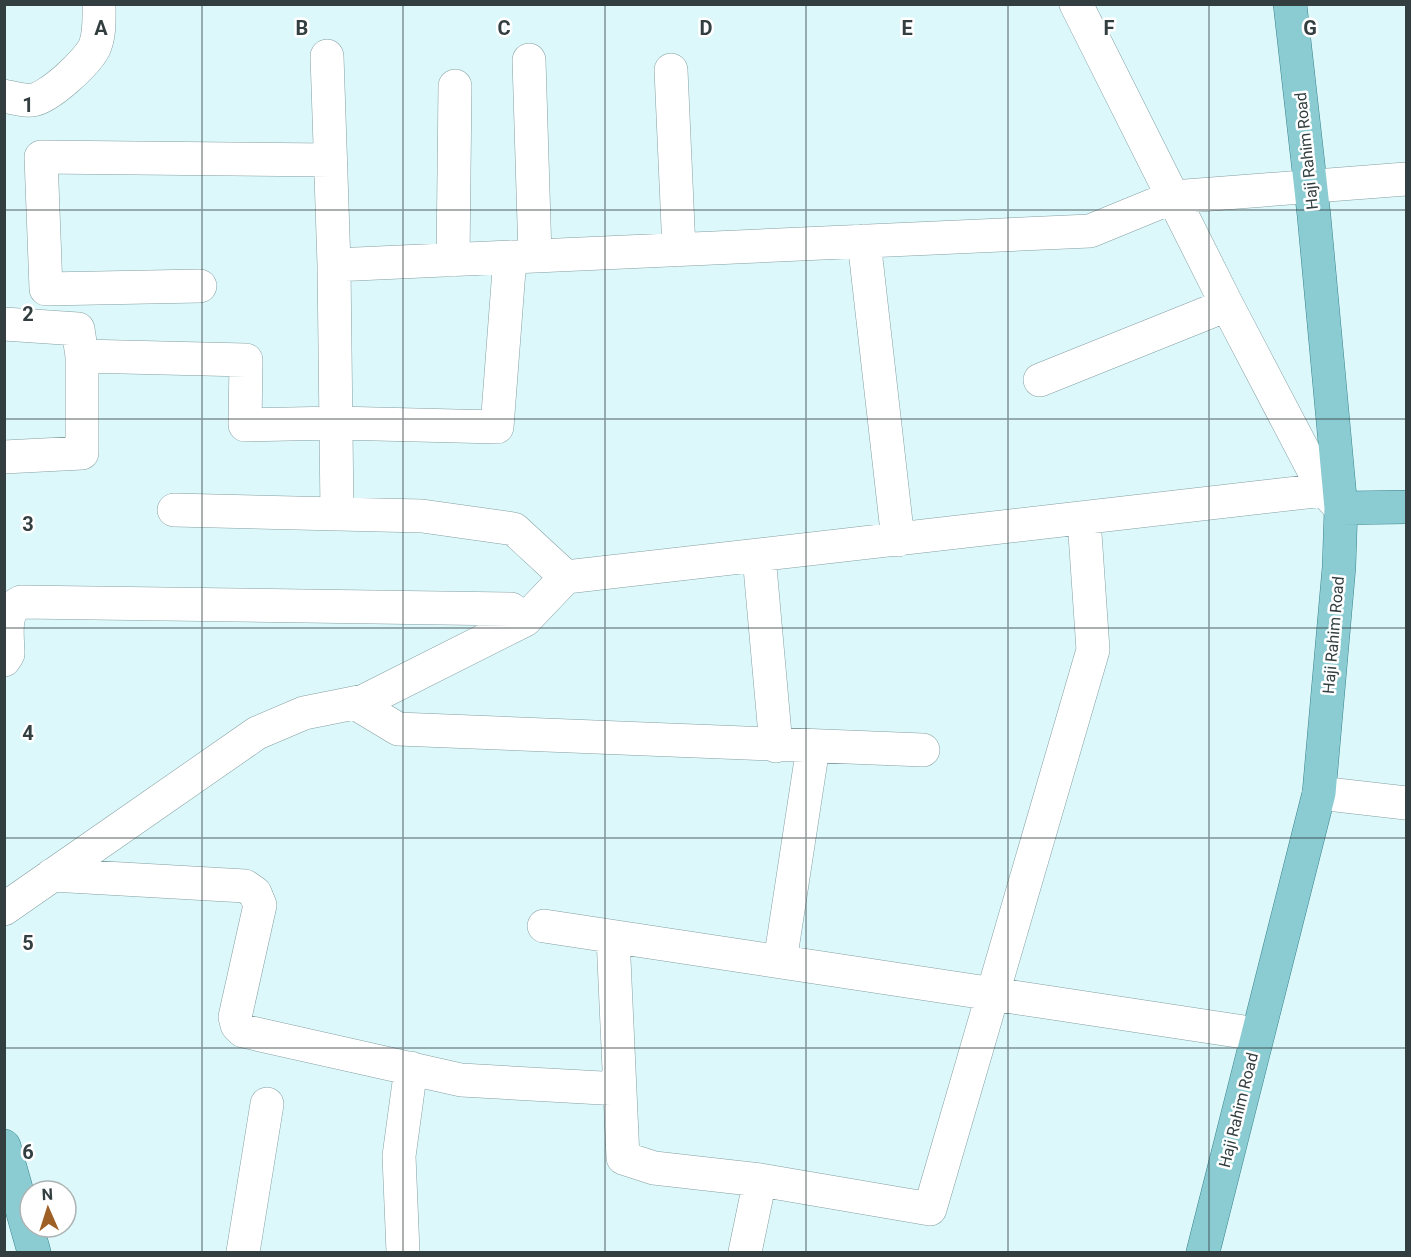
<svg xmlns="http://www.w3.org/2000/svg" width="1411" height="1257" viewBox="0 0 1411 1257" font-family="Roboto,sans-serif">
	<rect width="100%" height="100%" fill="#dcf8fb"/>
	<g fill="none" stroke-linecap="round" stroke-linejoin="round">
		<defs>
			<path id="minor" d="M1076,4l151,301 97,185 14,15
				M327,56l7,209 3,248
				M529,60l6,196
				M671,70l8,180
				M4,96c9,2 20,5 28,4 16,-1 57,-39 63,-54 5,-13 4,-28 4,-42
				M864,241l34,299
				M453,260l2,-174
				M334,265l756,-34 83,-34 233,-18
				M200,286l-154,3 -5,-132 290,3
				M4,324l74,5 4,27 164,4 -1,65 91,-2 161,4 13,-170
				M1040,380l187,-75
				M4,457l78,-4v-97
				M174,510l248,6 92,13 52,48
				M759,556l17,190
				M4,660l4,-6c0,-18 -6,-43 13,-52l490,7 14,11
				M355,703l43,26 525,21
				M1319,793l87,10
				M52,875l193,11 10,7 5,12 -25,112 2,8 6,6 218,49 159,9
				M4,909l253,-176 47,-20 60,-12 161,-81 41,-43 758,-87
				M544,926l713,108
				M613,937l10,221 31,10 106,12 170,29 163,-559 -9,-131
				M780,962l33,-215
				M243,1252l24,-148
				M403,1252l-4,-96 12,-88
				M745,1252l15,-72"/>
			<path id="major" d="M1341,508l65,-1
				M4,1146l30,106
				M1203,1252l116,-459 20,-226 2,-59 -27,-292 -24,-212"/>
		</defs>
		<use href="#minor" stroke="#859fa2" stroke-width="34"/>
		<use href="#major" stroke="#3a848c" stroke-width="34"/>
		<use href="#minor" stroke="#fff" stroke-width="33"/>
		<use href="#major" stroke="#8bccd3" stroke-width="33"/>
	</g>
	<path fill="none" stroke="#333e40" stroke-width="1.5" stroke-opacity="0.55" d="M202,4v1248M403,4v1248M605,4v1248M806,4v1248M1008,4v1248M1209,4v1248M4,210h1402M4,419h1402M4,628h1402M4,838h1402M4,1048h1402"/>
	<g text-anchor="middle" stroke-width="5" stroke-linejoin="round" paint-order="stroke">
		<g font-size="16" fill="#333e40" stroke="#fff">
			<text transform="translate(1306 151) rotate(-96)" y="6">Haji Rahim Road</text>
			<text transform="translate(1333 635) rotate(-85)" y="6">Haji Rahim Road</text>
			<text transform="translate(1238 1110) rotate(-76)" y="6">Haji Rahim Road</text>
		</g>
	</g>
	<g font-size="20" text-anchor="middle" font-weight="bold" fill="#333e40" stroke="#fff" stroke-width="5" stroke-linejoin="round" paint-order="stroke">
		<text x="101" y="35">A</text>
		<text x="302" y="35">B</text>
		<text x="504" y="35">C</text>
		<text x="706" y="35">D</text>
		<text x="907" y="35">E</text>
		<text x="1109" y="35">F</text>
		<text x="1310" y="35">G</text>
		<text x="28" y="112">1</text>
		<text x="28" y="321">2</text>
		<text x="28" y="531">3</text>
		<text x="28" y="740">4</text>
		<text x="28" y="950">5</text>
		<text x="28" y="1159">6</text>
	</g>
	<rect width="1411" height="1257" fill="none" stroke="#333e40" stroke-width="12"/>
	<g transform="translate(48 1209) rotate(357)"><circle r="28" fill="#ffffff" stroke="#adb2b3" stroke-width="1.5"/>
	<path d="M0-4.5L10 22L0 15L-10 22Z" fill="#9e6025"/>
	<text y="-9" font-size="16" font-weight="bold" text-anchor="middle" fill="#333e40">N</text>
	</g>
</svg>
